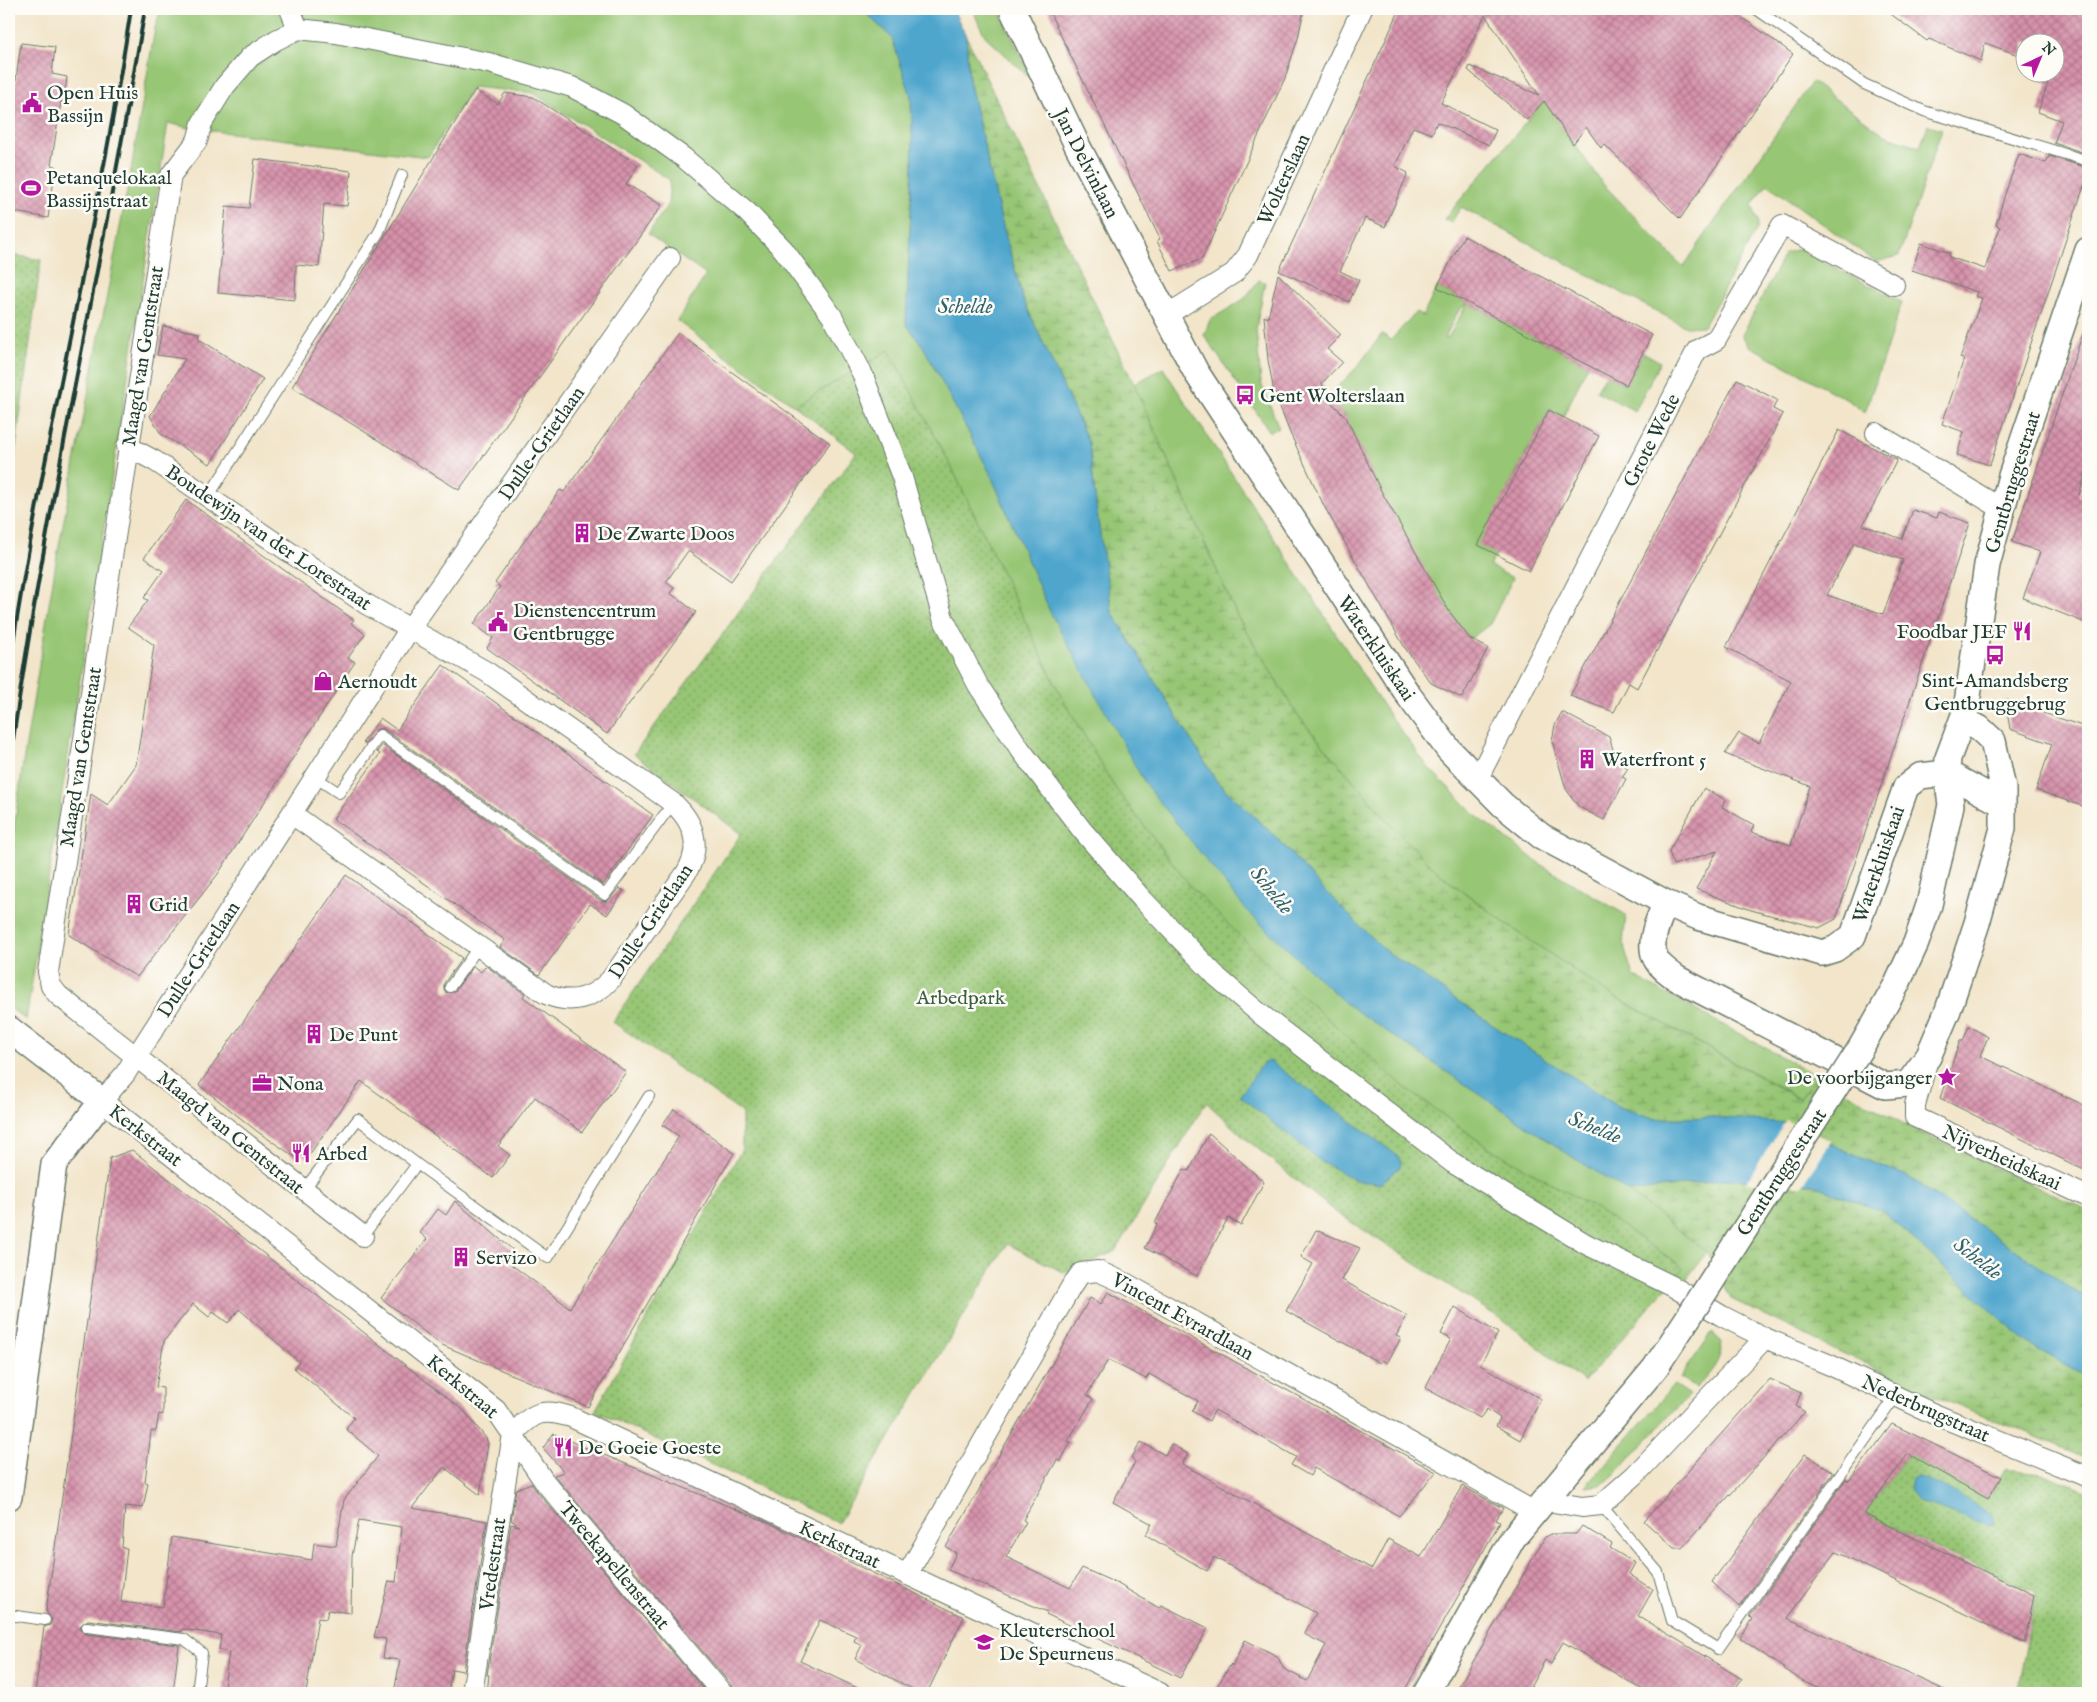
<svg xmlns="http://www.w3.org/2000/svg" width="2097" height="1702" viewBox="0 0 2097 1702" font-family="'IM FELL English',serif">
	<defs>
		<pattern id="wetland-marsh" width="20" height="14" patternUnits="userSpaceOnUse" patternTransform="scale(1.25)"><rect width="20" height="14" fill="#97c674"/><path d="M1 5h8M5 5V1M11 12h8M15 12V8" fill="none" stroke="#7ba260"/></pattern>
		<pattern id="park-dots" width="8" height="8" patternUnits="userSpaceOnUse" patternTransform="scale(1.25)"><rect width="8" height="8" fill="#97c674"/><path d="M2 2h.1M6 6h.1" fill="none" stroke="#7ba260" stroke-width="1.8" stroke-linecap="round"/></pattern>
		<pattern id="building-cross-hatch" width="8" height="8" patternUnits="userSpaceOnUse" patternTransform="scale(1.25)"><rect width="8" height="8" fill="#d792ab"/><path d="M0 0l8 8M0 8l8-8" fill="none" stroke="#ae788c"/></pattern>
	</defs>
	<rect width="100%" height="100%" fill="#fdfcf7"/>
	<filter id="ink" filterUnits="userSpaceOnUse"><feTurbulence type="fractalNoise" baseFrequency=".02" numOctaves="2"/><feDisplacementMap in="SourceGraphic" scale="10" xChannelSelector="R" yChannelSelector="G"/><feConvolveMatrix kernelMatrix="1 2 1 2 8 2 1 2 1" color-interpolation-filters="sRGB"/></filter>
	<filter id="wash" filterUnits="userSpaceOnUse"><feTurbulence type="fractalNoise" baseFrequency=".0096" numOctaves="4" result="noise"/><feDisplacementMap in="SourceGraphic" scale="20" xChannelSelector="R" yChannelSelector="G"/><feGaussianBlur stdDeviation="1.12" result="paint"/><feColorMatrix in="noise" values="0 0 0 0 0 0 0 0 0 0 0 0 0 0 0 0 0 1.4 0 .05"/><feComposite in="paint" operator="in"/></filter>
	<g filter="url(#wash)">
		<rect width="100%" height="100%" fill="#f2e5ca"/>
		<path fill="#97c674" stroke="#5b8254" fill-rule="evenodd" d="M161,9h701l30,29 19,58 2,67 -7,161 17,22 67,127 61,141 294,389 226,153 58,36 78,60 -26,34 -486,-343 -323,-583 -77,46 -118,-85 29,-46 -58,-41 20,-30 2,-24 -137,-87 -61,-6 -44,70 -239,-29 -21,-5 -142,897 -17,-13v-142l14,-102 34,-207 74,-386 24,-142z
			M972,9h26l35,72 -48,-45z
			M1812,82l73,53 35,12 8,-22 14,4 -43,127 -23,6 -109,-78 -15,21 6,16 -1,8 -53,97 -18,1 -225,-120 -10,16 -7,-4 100,-118 59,83 80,83z
			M1799,249l103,53 -37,111 -16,-12 -101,-56 -6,-10 43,-82z
			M1259,280l6,2 -9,47 5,54 18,45 -9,4 -66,-97 6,-15 34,-21z
			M1437,287l151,78 -25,52 -14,-7 -41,78 -11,66 -8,12 24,12 -23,46 -20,15c-50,-66 -93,-151 -126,-226l-11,5 -6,-20 30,-31 25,-33 9,6 25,-28 7,4zM1467,304l-19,34 -3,-1 14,-27z
			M1643,352l17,10 -25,49 -39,-20 10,-16 20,10z
			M1163,368l224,344 41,55 51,51 64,48 83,49 -3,28 10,33 184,100 -16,23 -193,-106 -99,-67 -69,-52 -47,-47 -95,-111 -61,-100 -103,-232z
			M1712,1333l10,9c-1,21 -12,31 -26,46l-16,-10z
			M1674,1385l15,10 -78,83 -10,7 -16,2z"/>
		<path fill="url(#wetland-marsh)" stroke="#5b8254" d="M966,36l168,348 103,232 61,100 95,111 47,47 69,52 99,67 192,106 17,-23 93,51 178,84v89l-181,-124 -51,-20 -71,-33 -72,-6 -57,2 -37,-12 -125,-81 -111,-77 -60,-60 -49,-54 -57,-53 -105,-170 -14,-91 -9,-78 -66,-144 -22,-80 -32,-139z
			M1726,1179l85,5 73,28 144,132 60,33v81l-186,-76 -171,-83 -24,-47 -78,-60z"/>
		<path fill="url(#park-dots)" stroke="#5b8254" d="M9,254l32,6 -32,238z
			M889,350l62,116 109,228 55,94 76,99 95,95 121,107 79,57 111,63 87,59 -100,114 -80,-61 -170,-110 -94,-77 -34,-32 -90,149 -51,22 -58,-29 -169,279 -243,-112 147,-262v-36l-129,-91 128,-188 -107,-80 222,-301 -61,-47z
			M1908,1454l80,45 18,-30 35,4 47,18v202h-71l19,-101 -172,-78z"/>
		<path fill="#50a6cd" stroke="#387280" d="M862,9h91l13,27 3,44 32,139 22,80 66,144 9,78 14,91 105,170 57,53 49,54 60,60 111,77 125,81 37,12 57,-2 72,6 71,33 51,20 181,124v77l-60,-33 -144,-132 -73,-28 -85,-5 -97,13 -58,-36 -226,-153 -98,-92 -101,-126 -95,-171 -61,-141 -67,-127 -17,-22 7,-161 -2,-67 -19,-58z
			M1270,1061l128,95 3,6 -1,5 -20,17 -25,-4 -36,-20 -79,-64 23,-33z
			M1917,1477c17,1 58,28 75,38l2,11c-26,-3 -48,-20 -75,-23l-10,-12 2,-12z"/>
		<path fill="#f2e5ca" d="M1786,1120l45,21 -29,45 -56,-3z"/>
		<g id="blocks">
			<path fill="url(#building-cross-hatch)" fill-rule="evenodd" d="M1048,9h256l-6,29 -13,40 -83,181 -30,12 -15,-30 3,-2z
				M1400,9h330l63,45 -113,165 -76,-75 -3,4 -15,-21 -13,17 -29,-43 -17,19 -59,-50 2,-4 69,29 -54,-80 -44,88 55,27 -7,15 -52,-23 -5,12 -19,-7 -18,39 13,7 -23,54 -20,-9 -25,53 19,9 -10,22 -70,-31z
				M1884,9h204v145l-34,-11 8,-22 -24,-9 10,-29 -8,-3 3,-8h11v-30h-30v15l-39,-14 -4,18 -52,-22 -2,2z
				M21,43l34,4 -3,27 15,3 -3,26 -3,-1 -10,63 5,1 -8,52 -39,-7v-80z
				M475,90l23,14 7,-11 28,4 105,68 -12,19 36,21 -203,285 -167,-103z
				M2019,154l27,9 3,-7 39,12v6l-98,291 -33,-10 7,-23 -22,-8 22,-65 -4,-1 22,-60 -7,-2 2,-4 -65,-22 9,-27 29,10 -1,4 36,12 15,-42 -4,-2 9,-31z
				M255,159l96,12 -4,35 -23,-2 -5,63 -23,-2 -1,35 -77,-7 8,-87 23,2z
				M1464,236l188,99 -26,50 -189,-98z
				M1278,274l63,61 -14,14 15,13 -20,21 5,15 19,19 34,72 69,122 21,28 18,9 -26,50 -31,-15 -26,-35 -81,-142 -34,-73 -16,-41 -6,-32 -4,-44 4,2z
				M163,326l37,7 -1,6 64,40 -53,85 -49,-30 -11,-18 35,-57 -28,-4z
				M2085,327l3,1v137l-9,30 9,7v122l-65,-26 17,-46 -28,-10z
				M678,333l152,110 -99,138 -43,-30 -22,31 8,6 -4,5 26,19 -89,122 -120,-86 6,-10 -19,-14 26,-37 -5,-4 65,-93 4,2z
				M1737,379l40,21 -4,9 10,5 -146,274 -8,-5 -15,29 -44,-16z
				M1549,410l50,26 -70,135 -51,-26z
				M1839,430l58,30 -34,65 39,14 11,-29 24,8 2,-6 31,11 -134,396 -17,9 -68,-18 -55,-21 21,-38 -44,14 -4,-14 35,-63 22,12 -4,7 32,18 -3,7 40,13 19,-59 -85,-32 14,-21 20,10 32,-62 -65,-34zM1854,543l49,17 -20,54 -56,-19z
				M186,500l168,120 -3,3 14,11 -17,24 7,4 -137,212 -81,103 -68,-42 22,-141 17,11 28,-40 18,-120 -26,-18 20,-27 -4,-2 19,-27 -19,-13z
				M443,665l210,150 -50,70 -219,-156h-7l-12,15 -2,-2 17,-24 17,12z
				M2005,700l83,28v80l-52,-18 16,-46 -42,-15z
				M1562,712l47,25 8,25 11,6 -6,9 4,2 -22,41 -25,-13 -13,-18 -14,-48 3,-16z
				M382,745l219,156h7l11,-13 5,3 -17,24 -17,-11 -51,71 -39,-28 5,-7 -172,-121 47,-65 -3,-2z
				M346,875l116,83 -18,25v6l2,4 9,-2 18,-25 8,6 5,-6 39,28 -2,3 103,75 -44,60 -47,-35 -37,49 12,9 -17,23 -132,-97 -54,77 -4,-4 -5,5 -40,-27 -59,-47z
				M1969,1026l19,11 -8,19 108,51v65l-148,-74 20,-57h3z
				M674,1109l60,44 -146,254 -148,-63 -59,-46 46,-59 -7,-6 18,-24 8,6 9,-14 58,49 -8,10 65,48 109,-172 -17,-11z
				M1209,1133l55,49 -23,43 -13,-7 -31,58 -52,-28 12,-24 -2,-1 29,-54 5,2z
				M132,1150l333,262 21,26 2,6 -8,51 -36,-28 -32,41 75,13 -24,150 -11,-2 -4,24h-54l6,-33 -17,-2 3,-19 -12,-2 15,-56 7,1 6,-55 -43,-7 -7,36 -1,57 -23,-3 -2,9 -8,-1 -12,75h-83l6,-41 -10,-2 2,-15 -39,-6 -1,3 -93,-12 -8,6 1,4 5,4 93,11 -6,48h-138l9,-66 6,-2 2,-5 -6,-9 64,-453zM193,1304l16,13 4,-5 15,11 11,-14 60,53 -5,6 60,50 -8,11 32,27 -34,44 -8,46 -22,-3 -2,17 -140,-23 -9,70 -42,-5 6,-54h-5l3,-42 18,2 5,-25 -3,-1 6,-51h5l3,-17 4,1v-27l-7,-1 8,-46z
				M1316,1230l44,18 -18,32 65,36 -11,20 5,2 -14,25 -5,-3 -2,3 -94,-52 27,-47 -12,-7z
				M1108,1292l328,180 -37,44 -85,-48 -4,8 -19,-11 5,-8 -81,-47 -6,11 -17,-10 6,-10 -49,-27 -3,5 -38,-19 -21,35 6,4 -25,42 3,1 -11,20 -3,-2 -34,60 3,2 -20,35 64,31 12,-20 36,16 41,24 2,-3 47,23 -28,50 -134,-64 2,-2 -100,-42 8,-17 -10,-6 144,-249 11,6z
				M1455,1307l43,26 -18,32 61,34 -21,41 -24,-14 4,-8 -13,-9 -7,9 -55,-30 26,-49 -10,-5z
				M1770,1379l31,14 -5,13 9,6 -123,136h-8l-30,-27z
				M1892,1424l109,53 -13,22 -80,-45 -44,60 170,81 -9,48 -189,-91 -49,66 164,75h-123l-26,-12 -62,-43 13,-19 -3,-3 96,-137 3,2z
				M553,1434l214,88 197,95 -37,76h-7l-65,-34 7,-14 -8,-4 2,-5 -36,-16 -20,41 68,32h-134l-3,-8 -177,-210 10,-3 -21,-24z
				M1141,1442l24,13 6,-11 17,10 -6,10 190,105 16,-30 33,18 41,-71 41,22 -7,12 4,2 -97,171h-190l18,-29 1,2 13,-26 32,16 7,13 23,12 19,-36 -22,-11 12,-21 -102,-56 -7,14 -61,-36 6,-11 -39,-22 22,-40 -4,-3z
				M1805,1454l29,18 -95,135 -27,-25z
				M531,1483l4,6 172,204h-220l2,-18h-2l24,-151 8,2 -8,-6 5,-31z
				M1582,1526l30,18 -2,4 25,15 -6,11 24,16 -15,26 104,63 -10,14h-84l-85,-51 -12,22 -6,-4 -18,33h-72l90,-156 5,-3h26z"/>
		</g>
	</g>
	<g filter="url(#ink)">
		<use href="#blocks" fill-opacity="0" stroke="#697868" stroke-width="1"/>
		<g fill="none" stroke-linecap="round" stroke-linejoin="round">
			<defs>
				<path id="service" d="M1756,9l108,75 60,27 164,50
					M208,497l171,-265 23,-57
					M315,777l24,16 41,-58 225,160 68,-92
					M450,987l29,-41
					M417,1164l131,94 101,-162
					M303,1191l55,-72 59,45 -54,72
					M1601,1505l57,67 14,49 46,28 178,-253
					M9,1615l36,5
					M87,1627l97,12 18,14 -5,40"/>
				<path id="minor" d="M290,9l8,20 38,4 153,30 83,24 51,27 61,44 62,53 37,38 49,67 30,57 40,104 41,141 35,67 42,64 62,81 61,70 74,77 42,36 194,150 133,81 86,42 50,30 43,22 65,27 104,49 154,63
					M298,29l-22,11 -26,17 -25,29 -23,37 -5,18 -26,34 -123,797 3,14 7,9 305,241
					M670,258l-259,369 -286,447 -23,27 394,309 48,71 178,212
					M1165,316l69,-43 14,-18 114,-246
					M1876,433l126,76
					M127,446l28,15 211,143 121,68 186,131c22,20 29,44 13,70l-75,106c-18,20 -41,26 -65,15l-254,-180
					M1477,780l220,-430 19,-10 66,-115 112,60
					M1926,1066l-11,39v12l173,80
					M513,1434c21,-22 28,-26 58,-17l589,276
					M1542,1500l40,7 19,-2 34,-30 130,-137
					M907,1575l164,-288 10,-14 17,-2 29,13 406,227
					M472,1693l41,-259"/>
				<path id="tertiary" d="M1012,9l66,138 118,225 213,324 40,54 54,55 38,31 125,67 32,14 124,36 13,-4 18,-13 53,-149 14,-11 27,-3
					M1947,773l56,31
					M1666,903c-7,15 -19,40 -10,56 3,7 14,14 20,19l209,108 23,-2 20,-27 20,-47 29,-87 26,-95v-40l-10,-47 -14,-13 -17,-7
					M9,1029l93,72 -48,63 -45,333
					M1860,1049l37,-65 19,-41 13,-38 22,-100 -4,-32 1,-15 18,-48 21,-145 24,-89 77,-226
					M1426,1693l87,-155 142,-170 35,-53"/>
			</defs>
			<use href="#service" stroke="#697868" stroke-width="12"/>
			<use href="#minor" stroke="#697868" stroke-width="22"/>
			<use href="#tertiary" stroke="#697868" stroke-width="28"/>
			<use href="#service" stroke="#fff" stroke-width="10"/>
			<use href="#minor" stroke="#fff" stroke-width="20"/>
			<use href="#tertiary" stroke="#fff" stroke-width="25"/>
			<path stroke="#1f3d34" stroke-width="4" d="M9,669c33,-221 88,-439 122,-660
				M9,768c35,-255 94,-506 136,-759"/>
			<defs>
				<path id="tertiary-bridge" d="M1690,1315l170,-266"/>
			</defs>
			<use href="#tertiary-bridge" stroke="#697868" stroke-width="28" stroke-linecap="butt"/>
			<use href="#tertiary-bridge" stroke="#fff" stroke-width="25"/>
		</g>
	</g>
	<defs>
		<symbol id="civic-bare" viewBox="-9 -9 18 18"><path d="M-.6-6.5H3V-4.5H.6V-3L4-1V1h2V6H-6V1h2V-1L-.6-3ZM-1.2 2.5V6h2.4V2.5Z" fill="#b5179e" stroke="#fdfcf7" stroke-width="2.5" paint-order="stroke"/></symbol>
		<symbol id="stadium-bare" viewBox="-9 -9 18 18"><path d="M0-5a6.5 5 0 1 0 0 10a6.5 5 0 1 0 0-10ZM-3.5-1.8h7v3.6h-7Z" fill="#b5179e" stroke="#fdfcf7" stroke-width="2.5" paint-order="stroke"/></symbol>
		<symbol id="bus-bare" viewBox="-9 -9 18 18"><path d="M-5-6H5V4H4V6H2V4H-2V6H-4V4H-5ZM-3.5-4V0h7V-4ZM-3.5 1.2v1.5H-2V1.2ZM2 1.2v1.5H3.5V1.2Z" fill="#b5179e" stroke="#fdfcf7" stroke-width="2.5" paint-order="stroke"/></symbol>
		<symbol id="building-bare" viewBox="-9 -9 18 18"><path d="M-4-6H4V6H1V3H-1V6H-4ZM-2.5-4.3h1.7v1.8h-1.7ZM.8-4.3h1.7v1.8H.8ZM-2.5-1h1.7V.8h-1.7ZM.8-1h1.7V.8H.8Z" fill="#b5179e" stroke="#fdfcf7" stroke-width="2.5" paint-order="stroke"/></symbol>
		<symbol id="restaurant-bare" viewBox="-9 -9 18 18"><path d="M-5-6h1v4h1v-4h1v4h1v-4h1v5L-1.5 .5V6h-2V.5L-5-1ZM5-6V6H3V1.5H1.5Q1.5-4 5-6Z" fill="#b5179e" stroke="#fdfcf7" stroke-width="2.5" paint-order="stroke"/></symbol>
		<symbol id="shop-bare" viewBox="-9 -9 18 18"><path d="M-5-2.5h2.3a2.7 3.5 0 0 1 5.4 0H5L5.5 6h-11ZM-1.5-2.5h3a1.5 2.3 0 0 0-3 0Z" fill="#b5179e" stroke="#fdfcf7" stroke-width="2.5" paint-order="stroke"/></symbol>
		<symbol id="sight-bare" viewBox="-9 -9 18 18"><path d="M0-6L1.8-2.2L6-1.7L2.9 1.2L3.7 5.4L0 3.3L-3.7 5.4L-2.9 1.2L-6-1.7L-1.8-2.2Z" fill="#b5179e" stroke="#fdfcf7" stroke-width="2.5" paint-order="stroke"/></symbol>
		<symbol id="office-bare" viewBox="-9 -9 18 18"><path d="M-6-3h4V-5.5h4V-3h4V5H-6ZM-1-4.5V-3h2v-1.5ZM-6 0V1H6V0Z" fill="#b5179e" stroke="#fdfcf7" stroke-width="2.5" paint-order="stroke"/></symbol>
		<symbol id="school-bare" viewBox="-9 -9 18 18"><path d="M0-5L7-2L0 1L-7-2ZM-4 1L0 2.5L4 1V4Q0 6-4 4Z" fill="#b5179e" stroke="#fdfcf7" stroke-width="2.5" paint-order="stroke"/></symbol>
	</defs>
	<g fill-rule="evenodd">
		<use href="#civic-bare" x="18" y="89" width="28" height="28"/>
		<use href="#stadium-bare" x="17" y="174" width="28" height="28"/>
		<use href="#bus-bare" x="1231" y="381" width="28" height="28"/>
		<use href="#building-bare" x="568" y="519" width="28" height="28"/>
		<use href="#civic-bare" x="484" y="608" width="28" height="28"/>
		<use href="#restaurant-bare" x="2008" y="617" width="28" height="28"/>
		<use href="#bus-bare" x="1981" y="641" width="28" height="28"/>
		<use href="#shop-bare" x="309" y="667" width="28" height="28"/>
		<use href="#building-bare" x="1573" y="745" width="28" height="28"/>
		<use href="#building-bare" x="120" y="890" width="28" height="28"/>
		<use href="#building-bare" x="300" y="1020" width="28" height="28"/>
		<use href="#sight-bare" x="1933" y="1063" width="28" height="28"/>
		<use href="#office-bare" x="248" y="1069" width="28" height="28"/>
		<use href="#restaurant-bare" x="287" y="1139" width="28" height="28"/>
		<use href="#building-bare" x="447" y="1243" width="28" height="28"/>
		<use href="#restaurant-bare" x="549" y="1433" width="28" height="28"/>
		<use href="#school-bare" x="970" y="1628" width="28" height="28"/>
	</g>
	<g text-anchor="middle" stroke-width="5" stroke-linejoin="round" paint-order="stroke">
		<g font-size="20" fill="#1f3d34" stroke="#fdfcf7" text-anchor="start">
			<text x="47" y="99">Open Huis<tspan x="47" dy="23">Bassijn</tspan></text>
			<text x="46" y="184">Petanquelokaal<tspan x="46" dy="23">Bassijnstraat</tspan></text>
			<text x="1260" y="402">Gent Wolterslaan</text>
			<text x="597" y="540">De Zwarte Doos</text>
			<text x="513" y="617">Dienstencentrum<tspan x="513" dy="23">Gentbrugge</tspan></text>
			<text x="2007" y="638" text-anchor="end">Foodbar JEF</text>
			<text x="1995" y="687" text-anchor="middle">Sint-Amandsberg<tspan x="1995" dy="23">Gentbruggebrug</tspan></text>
			<text x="338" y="688">Aernoudt</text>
			<text x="1602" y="766">Waterfront 5</text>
			<text x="149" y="911">Grid</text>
			<text x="329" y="1041">De Punt</text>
			<text x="1932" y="1084" text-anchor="end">De voorbijganger</text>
			<text x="277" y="1090">Nona</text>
			<text x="316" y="1160">Arbed</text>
			<text x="476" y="1264">Servizo</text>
			<text x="578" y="1454">De Goeie Goeste</text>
			<text x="999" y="1637">Kleuterschool<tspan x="999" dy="23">De Speurneus</tspan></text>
		</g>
		<g font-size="20" fill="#1f3d34" stroke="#fdfcf7">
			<text transform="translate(1087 163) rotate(63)" y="7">Jan Delvinlaan</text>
			<text transform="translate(1283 179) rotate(-65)" y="7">Wolterslaan</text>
			<text transform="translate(142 356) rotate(-81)" y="7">Maagd van Gentstraat</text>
			<text transform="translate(1651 440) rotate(-63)" y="7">Grote Wede</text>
			<text transform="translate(541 443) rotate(-55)" y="7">Dulle-Grietlaan</text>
			<text transform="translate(2012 482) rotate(-73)" y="7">Gentbruggestraat</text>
			<text transform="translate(269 537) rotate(34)" y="7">Boudewijn van der Lorestraat</text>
			<text transform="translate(1377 648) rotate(56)" y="7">Waterkluiskaai</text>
			<text transform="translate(80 757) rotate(-81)" y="7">Maagd van Gentstraat</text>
			<text transform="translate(1878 864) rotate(-71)" y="7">Waterkluiskaai</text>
			<text transform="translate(650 921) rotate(-56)" y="7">Dulle-Grietlaan</text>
			<text transform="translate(198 959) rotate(-57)" y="7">Dulle-Grietlaan</text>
			<text transform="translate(231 1132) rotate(39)" y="7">Maagd van Gentstraat</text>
			<text transform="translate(146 1135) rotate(38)" y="7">Kerkstraat</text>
			<text transform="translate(2002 1157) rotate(25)" y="7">Nijverheidskaai</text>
			<text transform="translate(1781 1172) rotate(-57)" y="7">Gentbruggestraat</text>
			<text transform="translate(1183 1316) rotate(29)" y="7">Vincent Evrardlaan</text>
			<text transform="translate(463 1386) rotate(40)" y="7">Kerkstraat</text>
			<text transform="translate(1926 1408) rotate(24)" y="7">Nederbrugstraat</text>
			<text transform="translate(840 1544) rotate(25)" y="7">Kerkstraat</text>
			<text transform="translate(492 1564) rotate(-82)" y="7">Vredestraat</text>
			<text transform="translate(615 1565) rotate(50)" y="7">Tweekapellenstraat</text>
		</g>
		<g font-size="20" fill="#3d5f44" stroke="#fdfcf7">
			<text x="961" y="1004">Arbedpark</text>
		</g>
		<g font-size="21" font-style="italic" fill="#30626a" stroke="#fdfcf7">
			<text x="965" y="313">Schelde</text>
			<text transform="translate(1272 890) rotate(51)" y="7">Schelde</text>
			<text transform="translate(1595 1127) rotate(22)" y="7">Schelde</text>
			<text transform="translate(1978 1258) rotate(38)" y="7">Schelde</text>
		</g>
	</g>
	<rect width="2097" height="1702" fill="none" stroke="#fdfcf7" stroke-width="30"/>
	<g transform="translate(2040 58) rotate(44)"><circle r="24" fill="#fdfcf7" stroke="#a4b0a9"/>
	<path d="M0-4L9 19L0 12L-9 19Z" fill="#b5179e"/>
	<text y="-8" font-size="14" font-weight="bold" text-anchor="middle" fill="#1f3d34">N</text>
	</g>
</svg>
